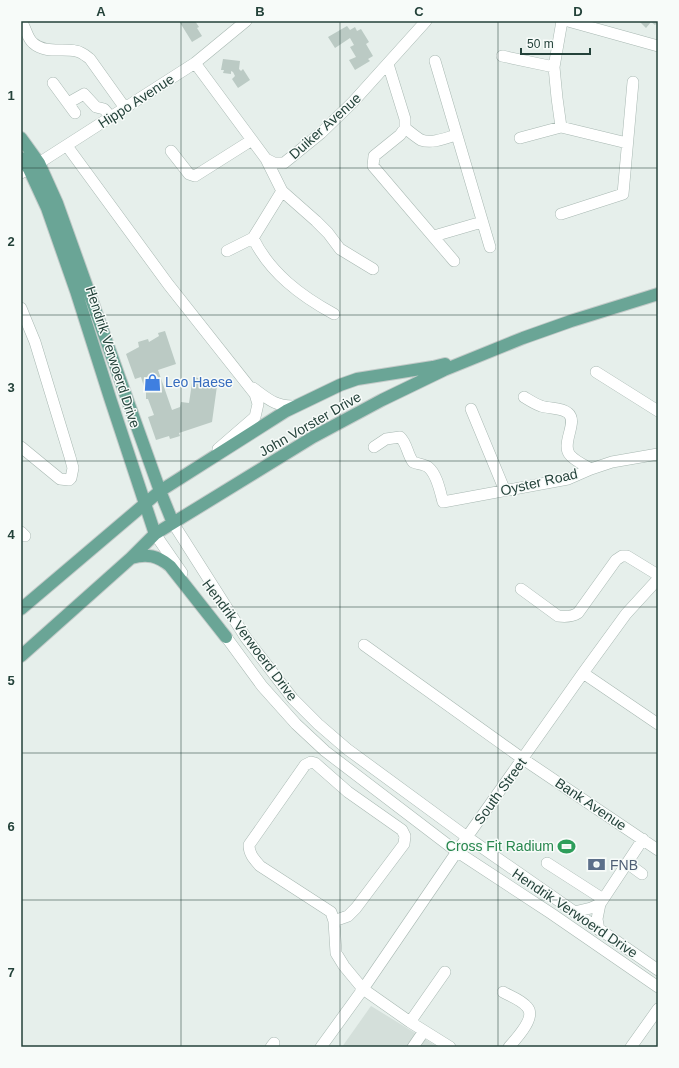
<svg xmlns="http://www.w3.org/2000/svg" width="679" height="1068" viewBox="0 0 679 1068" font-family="Helvetica,sans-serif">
	<rect width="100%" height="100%" fill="#e6efeb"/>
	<path fill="#d4dfda" d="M371,1006l67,41h-96z"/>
	<path fill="#bbcac4" d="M179,21h16l4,6 -2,1 5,8 -10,6z
		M639,21h19v1l-3,3 -4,-3 -5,6z
		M347,26l3,4 5,-3 2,4 4,-2 8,13 -3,2 7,12 -5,3 2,2 -15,9 -6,-10 7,-3 -6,-10 4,-2 -4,-7 -15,10 -7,-11z
		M223,59l17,2 -1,8 2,2 2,-2 7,11 -12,8 -6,-9 3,-3 -2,-4 -2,-1v3l-8,-1 1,-3h-3z
		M165,331l11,33 -18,6 14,40 8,-3 1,-5 8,1 4,-27 24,10 -5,36 -33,11 1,3 -10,3 -1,-3 -13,4 -8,-23 6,-2 -6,-16h-2v-6l-5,-16 -6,2 -9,-25 13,-7 -1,-5 10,-3 1,3 10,-6 -1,-3z"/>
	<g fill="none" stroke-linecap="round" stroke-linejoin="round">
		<defs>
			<path id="minor" d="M21,21c5,7 6,17 12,22 12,11 30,5 43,8 6,1 10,5 14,8l35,49
				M568,21l90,25
				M502,56l52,11
				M435,61l55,186
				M195,63l71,96 8,4h10l37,-30 32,-31 73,-81
				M388,64l17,55v9l-5,7 -26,21 -1,10 81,95
				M53,83l22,30
				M68,103l16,-9 12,13 8,2 7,8
				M561,127l-4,-29 -3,-31 8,-46
				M405,128c5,4 11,9 16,12 11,4 25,-2 35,-5
				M520,138l41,-11 66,16
				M67,146l101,138 87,110 3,10 -3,13 -37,32
				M171,151l18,23 6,2 57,-36
				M266,159l16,32 34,30 12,12 12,16 33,20
				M21,173l18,-10 156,-100 51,-42
				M561,214l62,-20 10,-112
				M434,236l48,-14
				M253,238c17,35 48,58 81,76
				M227,251l26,-13 29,-47
				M21,308l14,34 35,115 3,11 -2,10 -2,2 -9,-1 -39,-32
				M596,372l62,39
				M253,388c15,11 23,19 42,18
				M524,397c5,3 11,7 17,9 8,3 20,1 27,7 11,9 -8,31 2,42 5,6 14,10 21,14
				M471,409l34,82
				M374,447l12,-8 14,-2c7,6 7,17 13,25 4,2 11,2 15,5 9,7 12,24 15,35l125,-23 23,-10 21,-7 46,-8
				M173,523l73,115 47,61 25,25 29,25 120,88 191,133
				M21,532l4,4
				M155,534l27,39
				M521,589l37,27c8,1 14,1 20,-3l38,-53 6,-4h5l31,19
				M221,630l41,56 34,38 29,27 131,100 96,63 106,73
				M364,645l159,114 135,91
				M583,673l75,51
				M547,863l56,36
				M627,863l15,11
				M574,912l17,-4 9,-4
				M334,921l14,-5 8,-8 48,-64 1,-8 -3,-6 -54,-38 -33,-29 -4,-1 -6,3 -56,80c0,9 5,14 11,21l71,46 3,9 2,32 8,13 19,23 47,33 40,25
				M599,930l-2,-11 3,-15 43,-65
				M503,992c7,4 19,8 24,15 10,10 -11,32 -18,40
				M410,1022l35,-50
				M271,1047l3,-4
				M321,1047l42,-58 104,-152 116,-164 43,-59 32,-35
				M413,1047l11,-16
				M631,1047l27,-38"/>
			<path id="major" d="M21,138l18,25 18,40 103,288 13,32
				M21,158l8,11 18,39 29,83 34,107 45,136
				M131,558c16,-5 27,-2 39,8l56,71
				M21,609l139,-118 126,-80 54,-26 17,-6 76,-12 12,-3
				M21,656l110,-98 24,-24 158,-97 69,-37 62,-30 79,-32 48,-17 87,-27"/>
		</defs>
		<use href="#minor" stroke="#a8b8b2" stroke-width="12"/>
		<use href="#major" stroke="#c2cac8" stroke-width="14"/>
		<use href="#minor" stroke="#fff" stroke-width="11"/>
		<use href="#major" stroke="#6aa596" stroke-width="12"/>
	</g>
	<path fill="none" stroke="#24423a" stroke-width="1" stroke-opacity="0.55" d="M181,21v1026M340,21v1026M498,21v1026M21,168h637M21,315h637M21,461h637M21,607h637M21,753h637M21,900h637"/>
	<defs>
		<symbol id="shop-bare" viewBox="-9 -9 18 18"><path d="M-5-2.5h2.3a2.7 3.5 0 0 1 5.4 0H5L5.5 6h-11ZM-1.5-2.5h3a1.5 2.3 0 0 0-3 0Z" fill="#3f7fe0" stroke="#f7fbf9" stroke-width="2.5" paint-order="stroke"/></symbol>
		<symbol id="stadium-bare" viewBox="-9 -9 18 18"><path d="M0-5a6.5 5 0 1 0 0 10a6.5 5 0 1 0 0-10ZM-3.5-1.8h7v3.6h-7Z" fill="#2e9e5b" stroke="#f7fbf9" stroke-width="2.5" paint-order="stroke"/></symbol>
		<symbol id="bank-bare" viewBox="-9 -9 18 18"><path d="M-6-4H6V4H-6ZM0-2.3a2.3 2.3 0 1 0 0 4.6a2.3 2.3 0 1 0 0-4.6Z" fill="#5c6f8a" stroke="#f7fbf9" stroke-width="2.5" paint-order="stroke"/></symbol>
	</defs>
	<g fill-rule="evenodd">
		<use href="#shop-bare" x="140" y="370" width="25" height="25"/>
		<use href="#stadium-bare" x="554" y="834" width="25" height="25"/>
		<use href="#bank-bare" x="584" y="852" width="25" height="25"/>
	</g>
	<g text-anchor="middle" stroke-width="3" stroke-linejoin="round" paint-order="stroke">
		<g font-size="14" fill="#24423a" stroke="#f7fbf9">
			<text transform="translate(136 101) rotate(-33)" y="5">Hippo Avenue</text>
			<text transform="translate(325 126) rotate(-42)" y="5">Duiker Avenue</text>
			<text transform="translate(113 357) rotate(72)" y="5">Hendrik Verwoerd Drive</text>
			<text transform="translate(310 424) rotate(-30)" y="5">John Vorster Drive</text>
			<text transform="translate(539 482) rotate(-13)" y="5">Oyster Road</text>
			<text transform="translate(250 640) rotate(53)" y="5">Hendrik Verwoerd Drive</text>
			<text transform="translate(500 791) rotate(-54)" y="5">South Street</text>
			<text transform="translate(591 804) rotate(34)" y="5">Bank Avenue</text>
			<text transform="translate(575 913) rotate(34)" y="5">Hendrik Verwoerd Drive</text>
		</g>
		<g font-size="14" fill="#366cbe" stroke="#f7fbf9" text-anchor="start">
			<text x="165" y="387">Leo Haese</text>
		</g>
		<g font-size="14" fill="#27864d" stroke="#f7fbf9" text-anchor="end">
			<text x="554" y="851">Cross Fit Radium</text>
		</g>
		<g font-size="14" fill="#4e5e75" stroke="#f7fbf9" text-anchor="start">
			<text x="610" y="870">FNB</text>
		</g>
	</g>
	<rect width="679" height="1068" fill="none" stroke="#f7fbf9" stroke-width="44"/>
	<path d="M521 48v6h69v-6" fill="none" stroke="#24423a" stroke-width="2"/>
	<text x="527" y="48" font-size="12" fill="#24423a" stroke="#f7fbf9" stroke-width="3" paint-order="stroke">50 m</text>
	<rect x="22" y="22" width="635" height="1024" fill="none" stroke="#24423a" stroke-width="1.5"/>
	<g font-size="13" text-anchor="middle" font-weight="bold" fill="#24423a">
		<text x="101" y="16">A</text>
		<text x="260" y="16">B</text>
		<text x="419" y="16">C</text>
		<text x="578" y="16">D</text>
		<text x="11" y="100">1</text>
		<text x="11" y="246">2</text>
		<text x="11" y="392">3</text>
		<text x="11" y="539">4</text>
		<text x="11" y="685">5</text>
		<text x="11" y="831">6</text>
		<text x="11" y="977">7</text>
	</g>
</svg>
